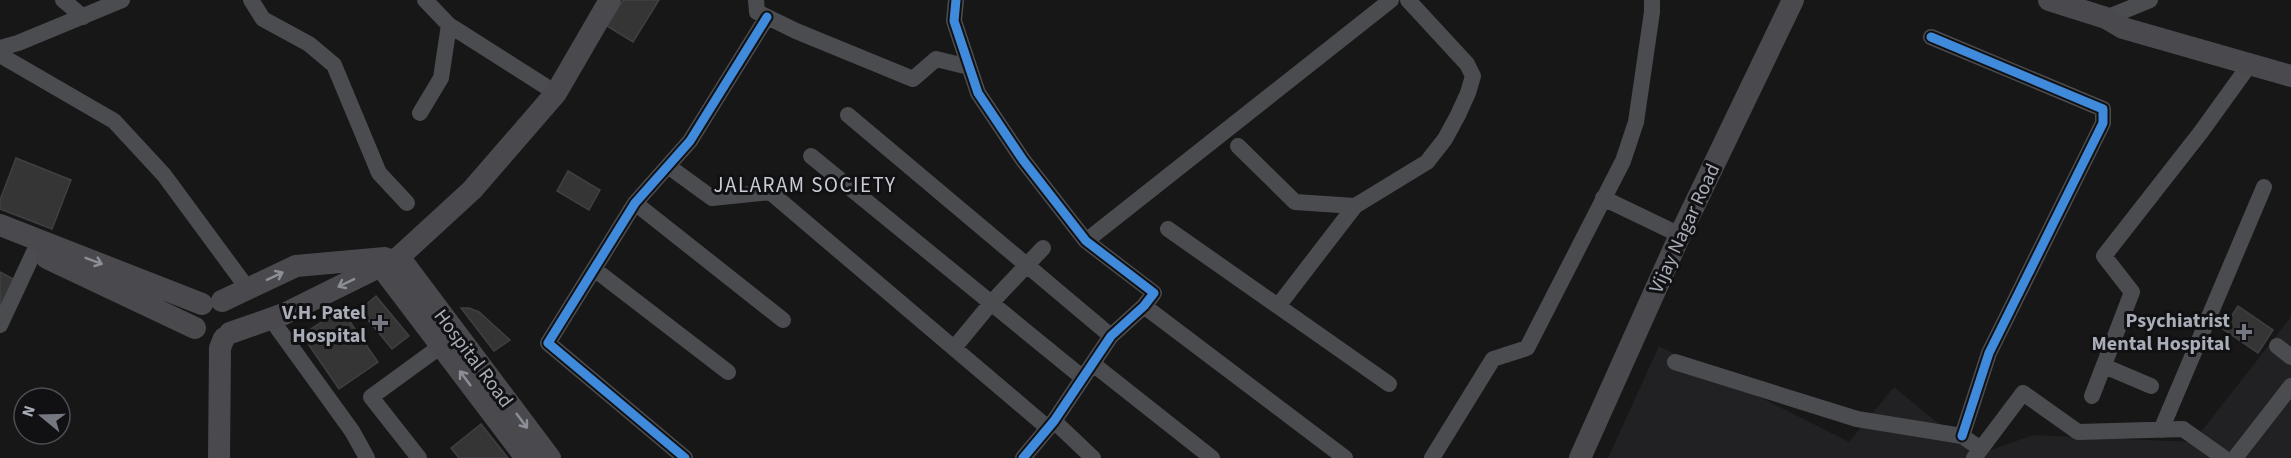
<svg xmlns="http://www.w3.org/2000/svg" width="2291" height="458" viewBox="0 0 2291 458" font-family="'Source Sans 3',sans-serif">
	<rect width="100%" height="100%" fill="#171717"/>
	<path fill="#212123" d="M2291,317v141h-683l51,-112 190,96 45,-55 83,68 56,-20 160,7z"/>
	<path fill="#353536" stroke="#3f4043" stroke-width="1.5" d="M623,0h36l-26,42 -26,-16z
		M16,158l55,22 -19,49 -52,-20v-9z
		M568,171l32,19 -11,20 -32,-19z
		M0,272l19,10 -19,28z
		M376,296l33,40 -17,13 -32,-39z
		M2238,306l35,24 -15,23 -35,-24z
		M461,308h8l10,4 31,28 -16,11z
		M341,309l37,53 -39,27 -37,-54z
		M481,424l27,34h-49l-8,-10z"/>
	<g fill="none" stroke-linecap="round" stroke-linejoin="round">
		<path stroke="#4b4c50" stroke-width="16" d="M63,0l20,17
			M251,0l12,19 46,25 25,21 45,108 28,30
			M425,0l24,25 107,68
			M756,0l1,12 39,19 117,48 23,-20 33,8
			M956,0l-2,21 24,72 45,67 63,81 68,52 -10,13 -33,30 -57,85 -31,37
			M2106,18l44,-18
			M1931,37l172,72v14l-114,230 -27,83
			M0,48l18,-5 104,-43
			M0,55l114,66 50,54 84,114
			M420,113l21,-35 8,-53
			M848,115l263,221
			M1238,146l57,56 60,4 -77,100
			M811,156l272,222
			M668,166l44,32 58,-6 278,236
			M1603,198l77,37
			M635,203l148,117
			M1355,206l72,-44 18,-23 13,-24 10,-22 5,-17 -6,-12 -59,-64
			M1168,229l221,155
			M1086,241l305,-241
			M594,269l134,103
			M1144,306l201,152
			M271,319l81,112 15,27
			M0,325l34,-73
			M2277,346l14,11
			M954,348l38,-46 51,-54
			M1675,362l182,57 105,17 19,13
			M1093,364l119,94
			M2104,366l47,20
			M2092,396l40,-104 -28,-36 97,-124 49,-68
			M1054,421l39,37
			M2161,430l103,-243
			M419,458l-48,-61 70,-51
			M685,458l-137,-115 87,-140 55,-62 77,-124
			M1432,458l61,-99 34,-11 96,-187 13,-39 16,-110v-12
			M1974,458l49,-65 55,39 105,-3 41,29
			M2235,458l56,-72"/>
		<path stroke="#4a4a4e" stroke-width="22" d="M2049,0l57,18 17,10 168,48
			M0,225l202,79
			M399,257l151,201
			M47,258l148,70
			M379,267l4,2 143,189
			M222,301l74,-35 89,-8
			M230,333l54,-19 115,-57 73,-67 84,-97 54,-93
			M219,458l1,-110 4,-10
			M1580,458l100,-223 113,-235"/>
		<defs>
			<path id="cycleway" d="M956,0l-2,21 24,72 45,67 63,81 68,52 -10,13 -33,30 -57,85 -31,37
				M1931,37l172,72v14l-114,230 -27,83
				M685,458l-137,-115 87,-140 55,-62 77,-124"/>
		</defs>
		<use href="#cycleway" stroke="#111113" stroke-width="13"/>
		<use href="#cycleway" stroke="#408adc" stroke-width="9"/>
	</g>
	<defs><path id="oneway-shaft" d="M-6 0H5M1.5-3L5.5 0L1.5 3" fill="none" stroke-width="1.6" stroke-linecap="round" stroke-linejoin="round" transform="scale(1.5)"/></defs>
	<g stroke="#8c8f98">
		<use href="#oneway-shaft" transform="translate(94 261) rotate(21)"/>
		<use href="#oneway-shaft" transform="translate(275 276) rotate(-25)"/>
		<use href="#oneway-shaft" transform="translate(346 283) rotate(154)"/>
		<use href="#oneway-shaft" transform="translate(465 378) rotate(-127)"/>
		<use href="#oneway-shaft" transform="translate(522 421) rotate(53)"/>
	</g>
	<g fill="#757880" stroke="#111113" stroke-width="2">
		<path d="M377 314h6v6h6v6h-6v6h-6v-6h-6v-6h6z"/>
		<path d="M2241 323h6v6h6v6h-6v6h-6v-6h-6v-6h6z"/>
	</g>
	<g text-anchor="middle" stroke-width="6" stroke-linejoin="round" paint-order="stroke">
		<g font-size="20" fill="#a8adb8" stroke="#111113">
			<text transform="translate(1684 228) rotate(-65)" y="7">Vijay Nagar Road</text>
			<text transform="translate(474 358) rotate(53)" y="7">Hospital Road</text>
		</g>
		<g font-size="20" font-weight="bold" fill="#a8adb8" stroke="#111113" text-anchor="end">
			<text x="366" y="319">V.H. Patel<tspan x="366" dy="23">Hospital</tspan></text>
			<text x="2230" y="327">Psychiatrist<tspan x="2230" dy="23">Mental Hospital</tspan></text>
		</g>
		<g font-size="21" letter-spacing="1.5" fill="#c9ccd4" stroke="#111113">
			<text x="805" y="192">JALARAM SOCIETY</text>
		</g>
	</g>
	<g transform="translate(42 416) rotate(289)"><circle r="28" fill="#111113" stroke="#4d4f55" stroke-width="1.5"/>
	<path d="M0-4.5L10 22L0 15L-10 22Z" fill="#757880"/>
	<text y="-9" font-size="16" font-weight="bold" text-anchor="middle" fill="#a8adb8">N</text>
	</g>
</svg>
